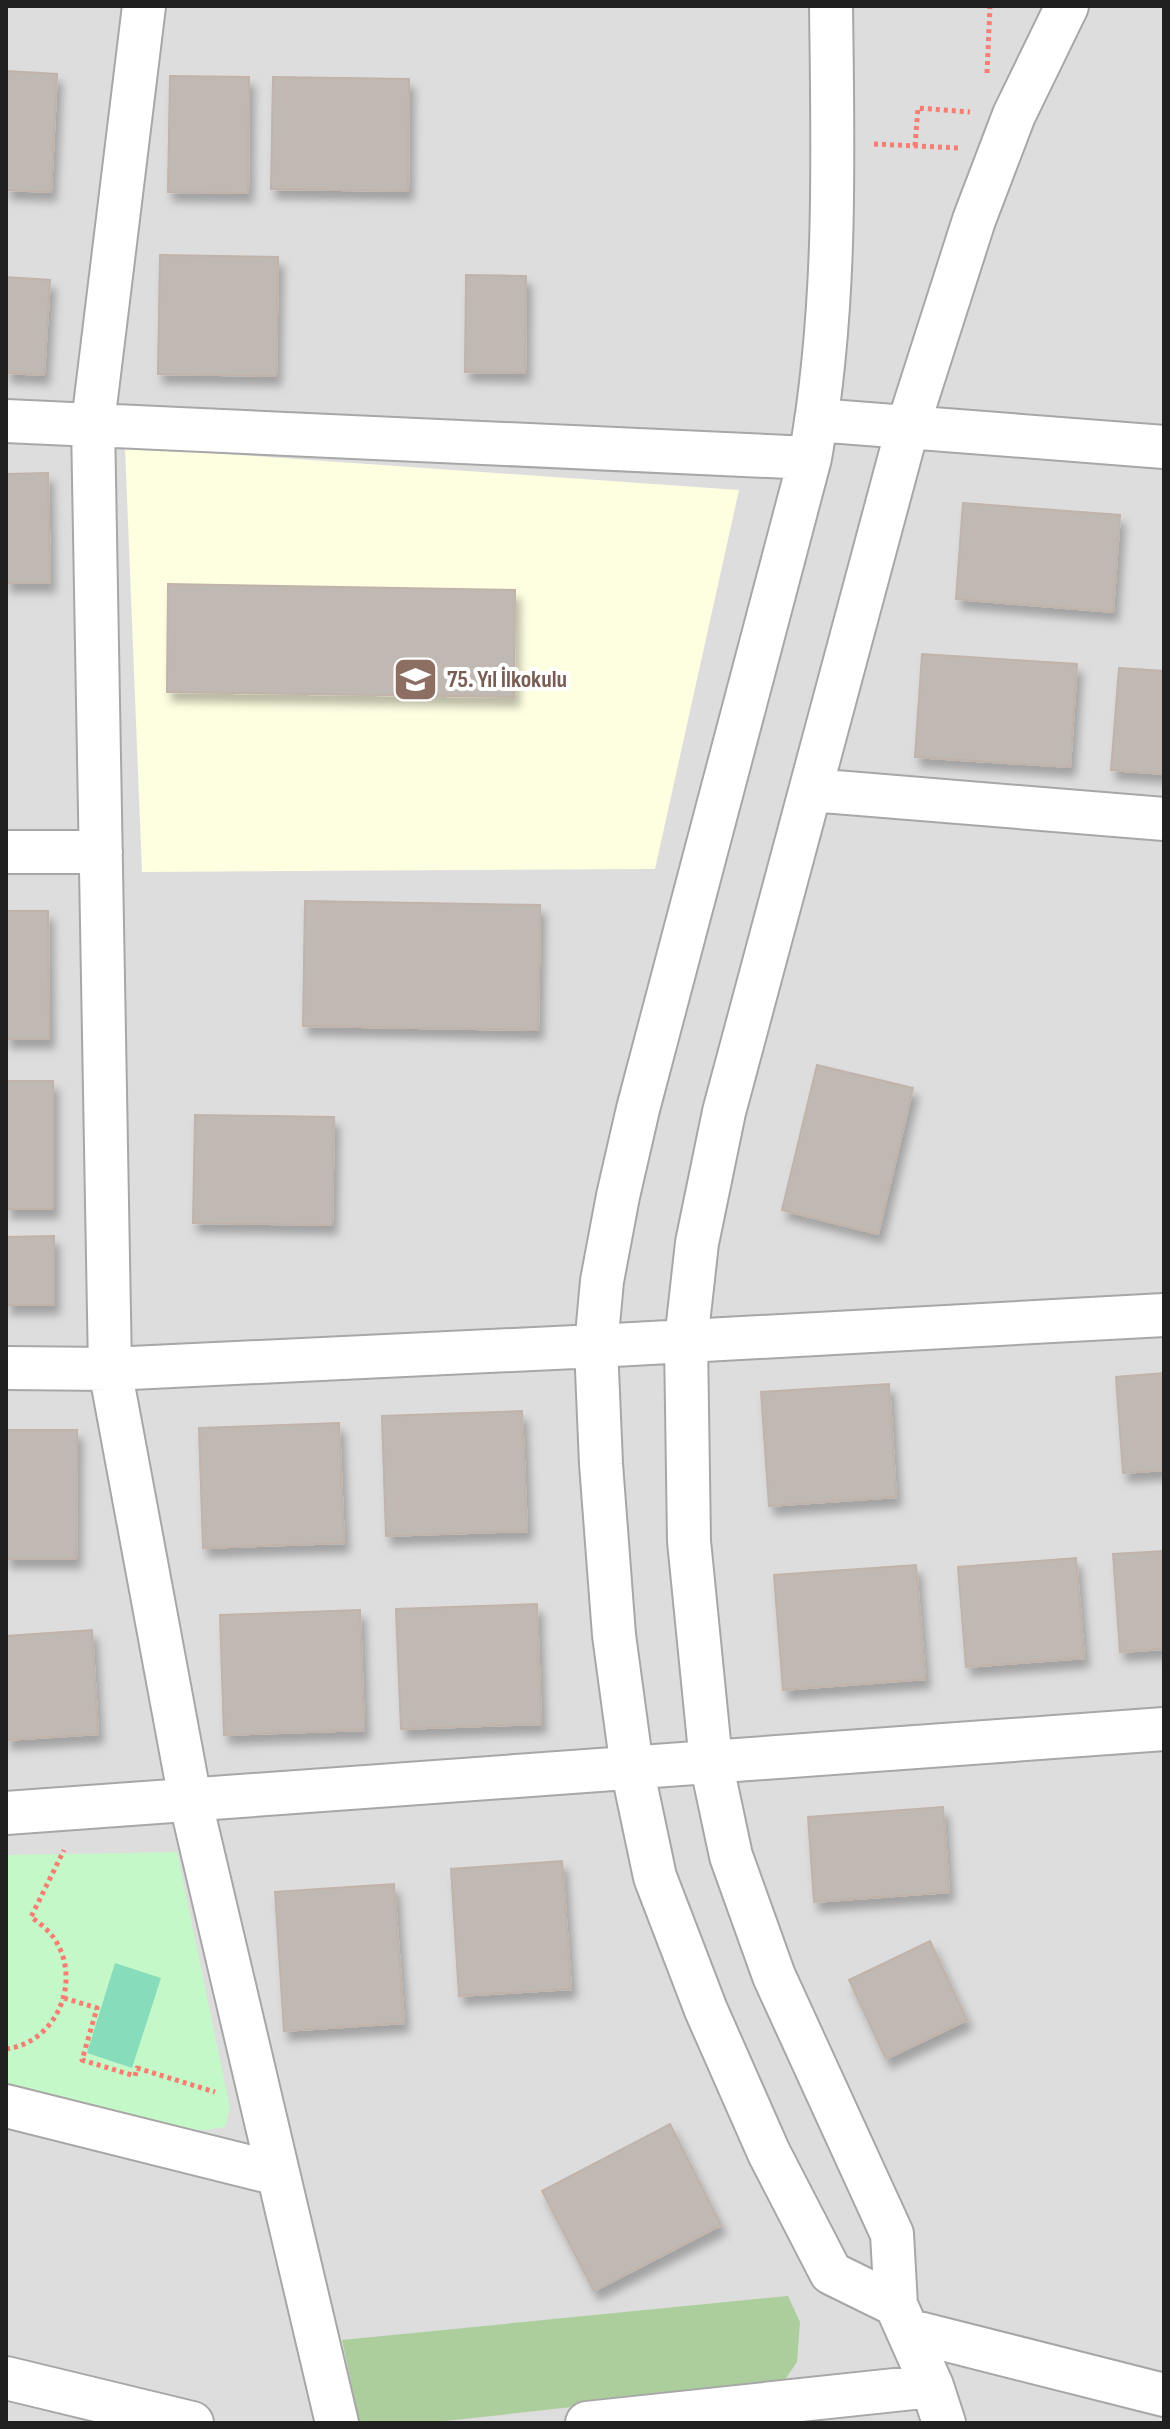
<svg xmlns="http://www.w3.org/2000/svg" width="1170" height="2429" viewBox="0 0 1170 2429" font-family="'Sofia Sans Condensed',sans-serif">
	<defs>
		<filter id="shadow"><feDropShadow dx="5" dy="9" stdDeviation="4" flood-color="#0004"/></filter>
	</defs>
	<rect width="100%" height="100%" fill="#f0ede6"/>
	<path fill="#dedddd" d="M6,6h1158v2417h-1158z"/>
	<path fill="#fefee1" d="M125,447l614,43 -84,379 -513,3z"/>
	<path fill="#abce9c" d="M788,2296l12,26 -3,40 -15,22 -355,39h-63l-5,-3 -17,-80z"/>
	<path fill="#c5f8c9" d="M177,1852l53,256 -5,19 -19,3 -39,-1 -161,-42v-232z"/>
	<path fill="#87dcbb" d="M115,1963l46,15 -29,90 -45,-15z"/>
	<path fill="#c0b9b3" stroke="#c1b3a9" stroke-width="2" filter="url(#shadow)" d="M6,71l51,3 -6,118 -45,-2z
		M170,76l79,1 -1,116 -80,-1z
		M273,77l136,2 -1,112 -137,-2z
		M160,255l118,2 -2,119 -118,-2z
		M466,275l60,1 -1,97 -60,-1z
		M6,277l44,3 -6,95 -38,-2z
		M48,473l2,110h-44v-109z
		M963,503l157,12 -7,97 -157,-13z
		M168,584l347,6 -1,107 -347,-5z
		M922,654l155,10 -7,103 -155,-10z
		M1119,668l45,3v103l-53,-4z
		M305,901l235,4 -2,125 -235,-4z
		M6,911h42l1,128h-43z
		M817,1065l96,23 -35,146 -96,-24z
		M6,1081h47v128h-47z
		M195,1115l139,2 -2,108 -139,-2z
		M54,1236v69h-48v-68z
		M1164,1373v97l-41,3 -7,-96z
		M889,1384l7,113 -127,9 -8,-114z
		M522,1411l5,120 -141,5 -4,-120z
		M339,1423l5,120 -141,5 -4,-120z
		M6,1430h71l-1,129h-70z
		M1164,1551v98l-44,3 -7,-98z
		M1076,1558l8,100 -118,9 -8,-100z
		M916,1565l9,114 -142,11 -9,-115z
		M537,1604l4,120 -140,5 -5,-120z
		M360,1610l4,120 -140,5 -4,-120z
		M92,1630l6,104 -92,6v-104z
		M943,1807l6,85 -135,10 -6,-85z
		M562,1861l9,128 -112,7 -8,-127z
		M394,1884l10,139 -120,8 -9,-139z
		M930,1941l37,79 -81,39 -37,-79z
		M670,2124l51,101 -127,66 -52,-100z"/>
	<g fill="none" stroke-linecap="round" stroke-linejoin="round">
		<defs>
			<path id="minor" d="M144,6l-51,417 17,946 80,430 147,624
				M831,6c2,151 6,303 -21,452l-172,651 -20,87 -16,85 -6,65 5,118 13,171 18,133 23,109 51,133 63,143 62,120 65,32
				M816,420l348,27
				M6,421l804,37
				M811,790l353,29
				M6,852h95
				M6,1368l104,1 486,-23 568,-31
				M6,1813l1158,-84
				M6,2106l272,68
				M907,2330l257,65
				M6,2378l186,45
				M587,2423l345,-37
				M944,2423l-12,-37 -36,-81 -4,-71 -118,-258 -43,-120 -20,-94 -22,-221 -3,-200 11,-98 27,-131 184,-686 66,-206 40,-105 53,-109"/>
		</defs>
		<use href="#minor" stroke="#a7a7a7" stroke-width="46"/>
		<path stroke="#f57e72" stroke-width="5" stroke-dasharray="4 4" stroke-linecap="butt" d="M987,73l3,-67
			M874,144l86,4
			M915,146l3,-38 52,4
			M64,1998l33,10 -15,52 53,16 2,-8 78,24
			M6,2049c49,-6 75,-64 51,-106 -6,-11 -16,-19 -26,-26l33,-67"/>
		<use href="#minor" stroke="#fff" stroke-width="42"/>
	</g>
	<defs>
		<symbol id="school-square" viewBox="-11 -11 22 22"><rect x="-9" y="-9" width="18" height="18" rx="4" fill="#8d6e63" stroke="#fff"/><path d="M0-5L7-2L0 1L-7-2ZM-4 1L0 2.5L4 1V4Q0 6-4 4Z" fill="#fff"/></symbol>
	</defs>
	<g fill-rule="evenodd">
		<use href="#school-square" x="390" y="654" width="51" height="51"/>
	</g>
	<g text-anchor="middle" stroke-width="8" stroke-linejoin="round" paint-order="stroke">
		<g font-size="24" font-weight="bold" fill="#785e54" stroke="#fff" text-anchor="start">
			<text x="447" y="687">75. Yıl İlkokulu</text>
		</g>
	</g>
	<rect width="1170" height="2429" fill="none" stroke="#202020" stroke-width="16"/>
</svg>
